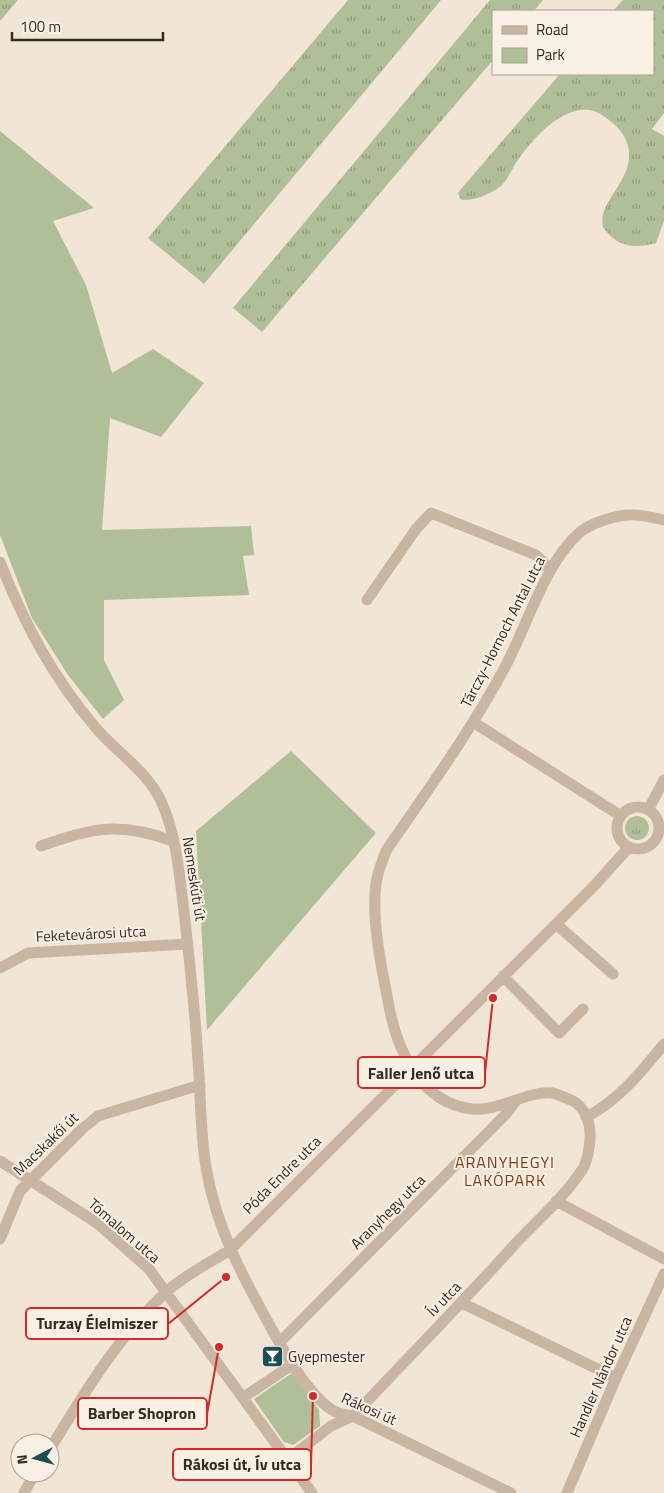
<svg xmlns="http://www.w3.org/2000/svg" width="664" height="1493" viewBox="0 0 664 1493" font-family="'Titillium Web',sans-serif">
	<defs>
		<pattern id="grass-tufts" width="24" height="20" patternUnits="userSpaceOnUse" patternTransform="scale(1.25)"><rect width="24" height="20" fill="#b0bf97"/><path d="M3 7l-1-3M5 7V3M7 7l1-3M15 17l-1-3M17 17v-4M19 17l1-3" fill="none" stroke="#909b7b"/></pattern>
	</defs>
	<rect width="100%" height="100%" fill="#f1e5d6"/>
	<path fill="url(#grass-tufts)" d="M0,0h18l-18,21z
		M348,0h93l-237,284 -56,-46z
		M490,0h53l-9,11h-41v49l-231,272 -29,-24z
		M623,0h41v113l-12,16 12,7v85l-8,22c-23,6 -39,4 -53,-16 -6,-27 33,-47 25,-81 -3,-13 -13,-22 -23,-29 -29,-23 -66,14 -82,36 -8,9 -13,23 -21,32 -9,8 -31,18 -42,14l-2,-6 3,-4 99,-115h93v-63h-40z
		M625 828a12 12 0 1 1 24 0a12 12 0 1 1-24 0Z"/>
	<path fill="#b0bf97" d="M0,131l94,77 -41,13 33,64 26,88 41,-24 51,34 -43,54 -51,-19 -8,112 149,-4 3,29 -11,1 6,39 -145,5v60l20,40 -21,19 -35,-44 -36,-57 -32,-83z
		M291,751l85,82 -169,197 -11,-199z
		M292,1373l27,37 1,16 -27,19 -9,-3 -30,-43z"/>
	<g fill="none" stroke-linecap="round" stroke-linejoin="round">
		<path stroke="#c8b5a2" stroke-width="11" d="M0,562c24,61 53,116 96,166 23,27 55,45 68,80 12,30 15,63 19,95 6,52 12,105 15,158 3,35 2,71 8,106 10,62 39,114 69,168 12,22 37,64 59,76 5,3 13,4 19,5l158,77
			M367,600l49,-71 15,-16 105,42 15,15
			M473,722l148,94
			M617 828a21 21 0 1 1 42 0a21 21 0 1 1-42 0Z
			M648,810l16,-30
			M41,846c52,-18 78,-25 132,-5
			M556,924l57,50
			M0,968l28,-15 160,-9
			M503,976l56,57 24,-24
			M586,1117c31,-15 57,-47 78,-73
			M0,1161l97,62 52,46 163,224
			M556,1201l108,58
			M0,1239l20,-48 62,-62 16,-13 102,-31
			M462,1303l154,75
			M279,1343l227,-229 10,-13
			M244,1397l49,-33
			M50,1449c34,-55 68,-113 116,-157 19,-17 43,-29 64,-42l365,-365 34,-38
			M288,1459l43,-33 22,-10c54,-57 110,-114 163,-173 21,-22 50,-48 66,-73 5,-7 8,-24 8,-32 1,-14 -5,-32 -19,-38 -6,-2 -13,-6 -19,-7 -27,-2 -53,19 -80,16 -53,-6 -76,-61 -84,-108 -7,-35 -19,-93 -10,-127 2,-7 5,-15 8,-23 41,-60 85,-120 119,-184 21,-39 41,-105 73,-133 12,-11 39,-20 56,-19 10,0 20,3 30,5
			M24,1493l11,-20
			M567,1493l49,-115 48,-104"/>
	</g>
	<defs>
		<symbol id="bar-square" viewBox="-11 -11 22 22"><rect x="-9" y="-9" width="18" height="18" rx="4" fill="#1a4e54" stroke="#f9efe2"/><path d="M-6-5H6L.8 .8V4.5H3.5V6h-7V4.5H-.8V.8Z" fill="#fff"/></symbol>
	</defs>
	<g fill-rule="evenodd">
		<use href="#bar-square" x="260" y="1344" width="25" height="25"/>
	</g>
	<g text-anchor="middle" stroke-width="4" stroke-linejoin="round" paint-order="stroke">
		<g font-size="15" fill="#332a25" stroke="#f9efe2">
			<text transform="translate(503 632) rotate(-63)" y="5">Tárczy-Hornoch Antal utca</text>
			<text transform="translate(194 879) rotate(81)" y="5">Nemeskúti út</text>
			<text transform="translate(91 934) rotate(-3)" y="5">Feketevárosi utca</text>
			<text transform="translate(46 1144) rotate(-44)" y="5">Macskakői út</text>
			<text transform="translate(282 1175) rotate(-45)" y="5">Póda Endre utca</text>
			<text transform="translate(388 1212) rotate(-45)" y="5">Aranyhegy utca</text>
			<text transform="translate(124 1231) rotate(41)" y="5">Tómalom utca</text>
			<text transform="translate(444 1299) rotate(-46)" y="5">Ív utca</text>
			<text transform="translate(601 1377) rotate(-66)" y="5">Handler Nándor utca</text>
			<text transform="translate(369 1409) rotate(24)" y="5">Rákosi út</text>
		</g>
		<g font-size="15" fill="#332a25" stroke="#f9efe2" text-anchor="start">
			<text x="288" y="1362">Gyepmester</text>
		</g>
		<g font-size="16" letter-spacing="1" fill="#833a1d" stroke="#f9efe2">
			<text x="505" y="1168">ARANYHEGYI<tspan x="505" dy="18">LAKÓPARK</tspan></text>
		</g>
	</g>
	<path fill="none" stroke="#d62828" stroke-width="2" d="M493 998L485 1073M226 1277L168 1324M219 1347L207 1414M313 1396L311 1465"/>
	<g fill="#d62828" stroke="#f9efe2" stroke-width="2">
		<circle cx="493" cy="998" r="5"/>
		<circle cx="226" cy="1277" r="5"/>
		<circle cx="219" cy="1347" r="5"/>
		<circle cx="313" cy="1396" r="5"/>
	</g>
	<g fill="#f9efe2" stroke="#d62828" stroke-width="2">
		<rect x="358" y="1057" width="127" height="31" rx="5"/>
		<rect x="26" y="1308" width="142" height="31" rx="5"/>
		<rect x="78" y="1398" width="129" height="31" rx="5"/>
		<rect x="173" y="1449" width="138" height="31" rx="5"/>
	</g>
	<g font-size="16" text-anchor="middle" font-weight="bold" fill="#332a25">
		<text x="421" y="1079">Faller Jenő utca</text>
		<text x="97" y="1329">Turzay Élelmiszer</text>
		<text x="142" y="1419">Barber Shopron</text>
		<text x="242" y="1470">Rákosi út, Ív utca</text>
	</g>
	<rect x="492" y="10" width="162" height="65" fill="#f9efe2" stroke="#aaa096"/>
	<rect x="502" y="26" width="25" height="8" fill="#c8b5a2" stroke="#aaa096"/>
	<text x="536" y="35" font-size="15" fill="#332a25">Road</text>
	<rect x="502" y="48" width="25" height="15" fill="#b0bf97" stroke="#aaa096"/>
	<text x="536" y="60" font-size="15" fill="#332a25">Park</text>
	<g transform="translate(35 1458) rotate(264)"><circle r="24" fill="#f9efe2" stroke="#aaa096"/>
	<path d="M0-4L9 19L0 12L-9 19Z" fill="#1a4e54"/>
	<text y="-8" font-size="14" font-weight="bold" text-anchor="middle" fill="#332a25">N</text>
	</g>
	<path d="M12 32v8h151v-8" fill="none" stroke="#332a25" stroke-width="2.5"/>
	<text x="20" y="32" font-size="15" fill="#332a25" stroke="#f9efe2" stroke-width="4" paint-order="stroke">100 m</text>
</svg>
